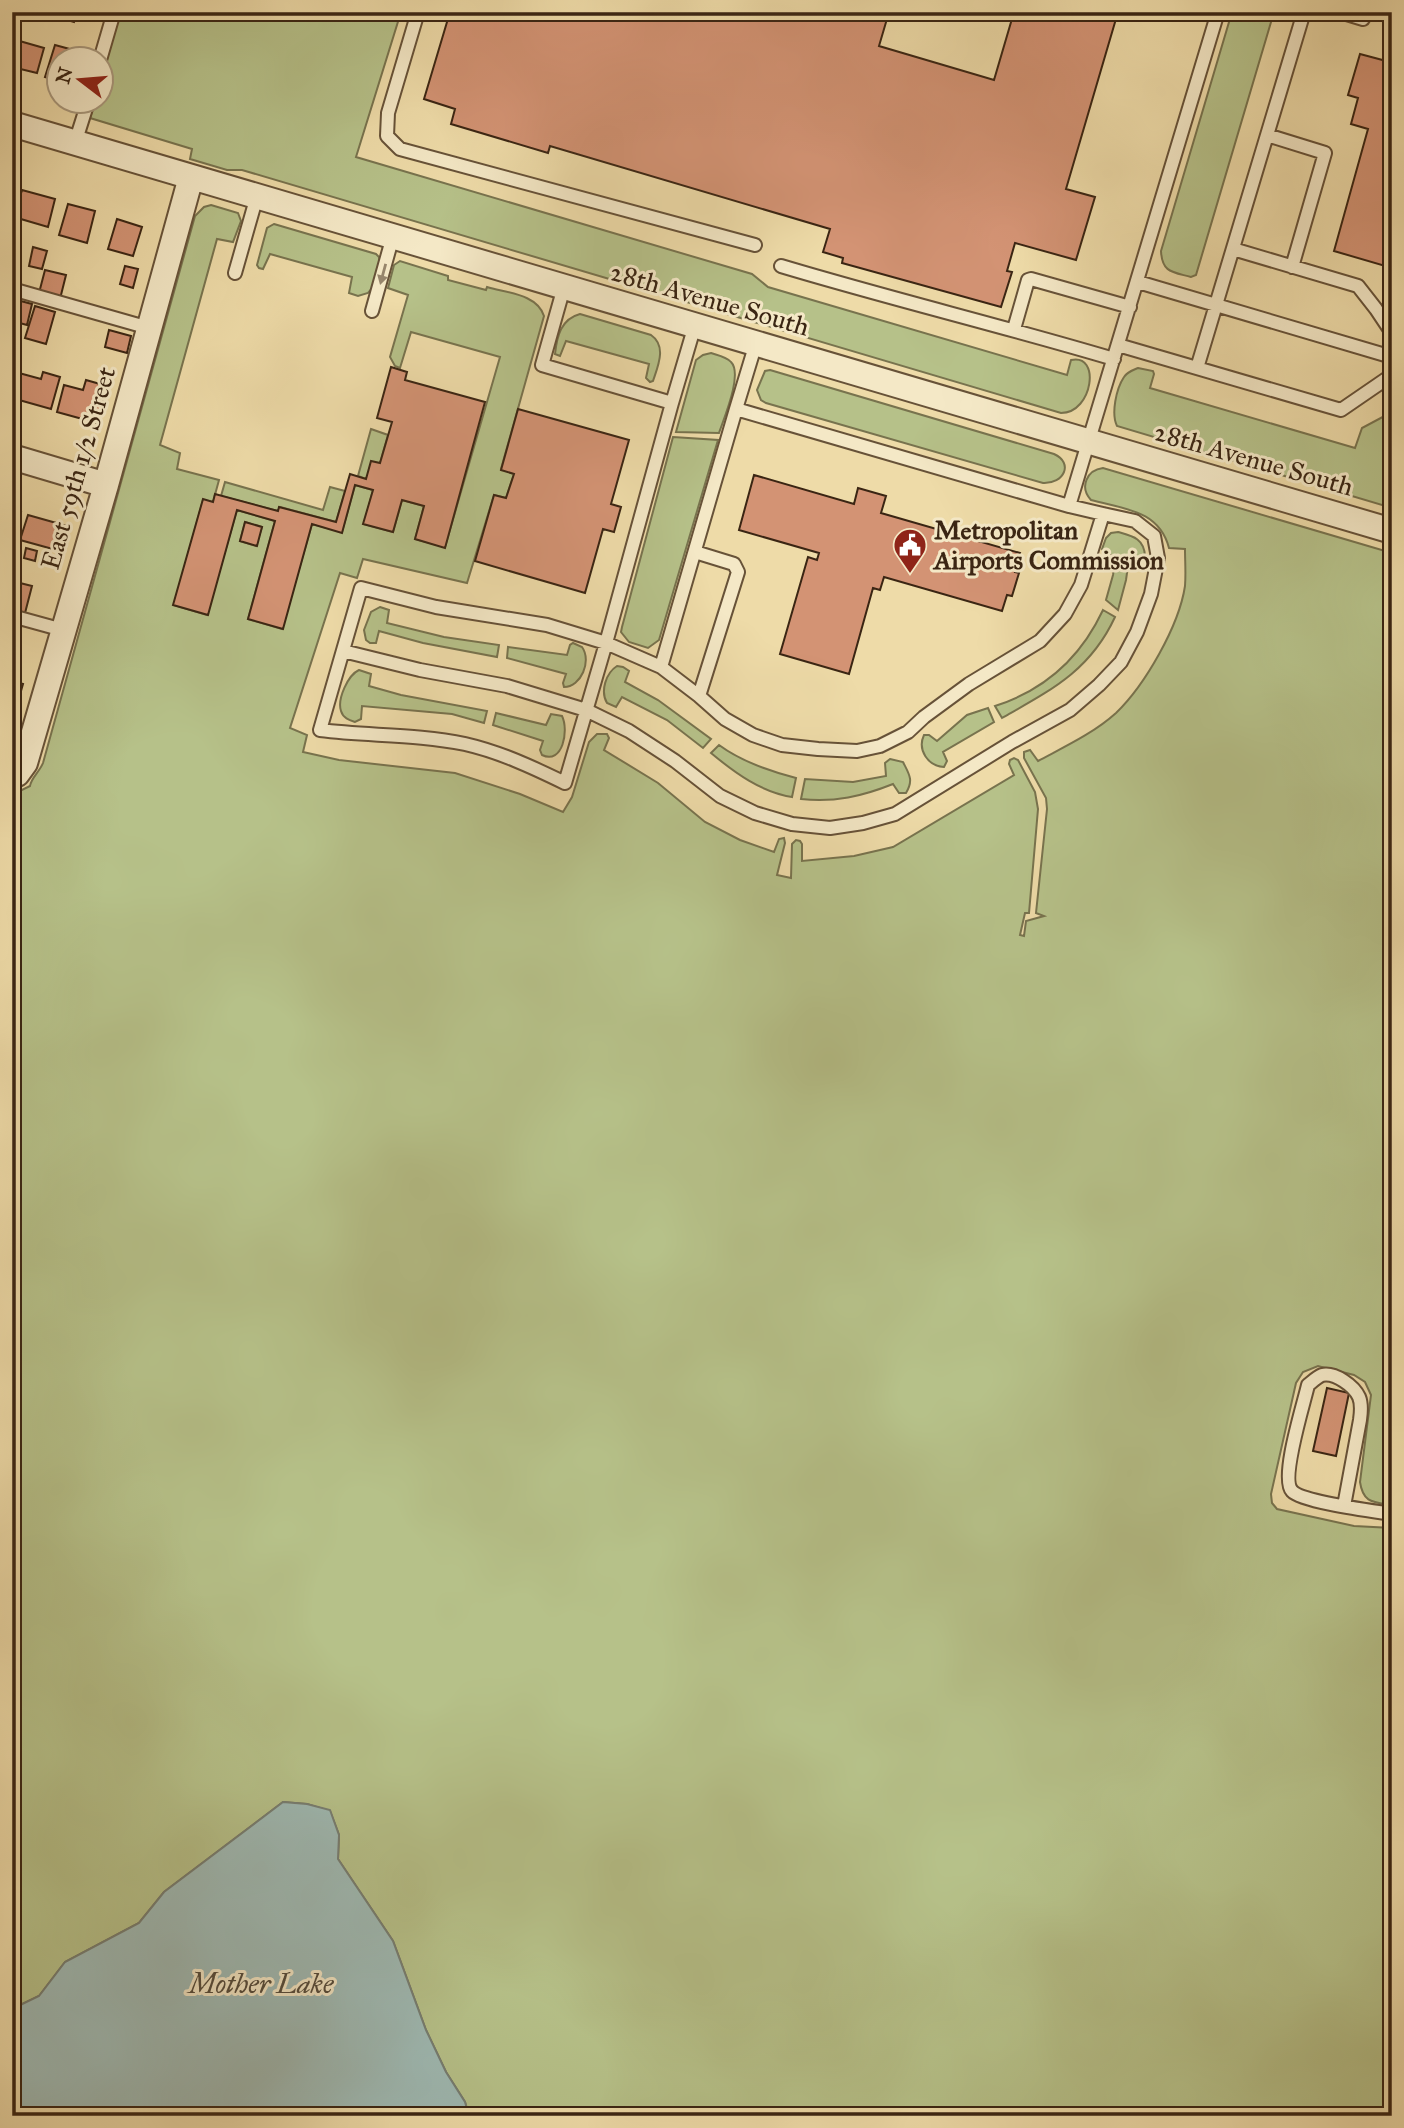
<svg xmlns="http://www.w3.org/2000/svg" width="1404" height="2128" viewBox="0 0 1404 2128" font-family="'IM FELL Great Primer',serif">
	<rect width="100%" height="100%" fill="#eedba8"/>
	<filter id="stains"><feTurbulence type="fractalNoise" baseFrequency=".00286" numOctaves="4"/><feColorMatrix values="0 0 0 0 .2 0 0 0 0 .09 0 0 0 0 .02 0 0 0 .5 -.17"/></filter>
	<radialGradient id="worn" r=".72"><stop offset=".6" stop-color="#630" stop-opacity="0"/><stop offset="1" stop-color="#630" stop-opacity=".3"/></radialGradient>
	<path fill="#b6c189" stroke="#78734e" stroke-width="2" fill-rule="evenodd" d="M120,12h281l-45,145 396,117 16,13 299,88 4,-15c30,-7 22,53 -10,53l-819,-243h-15l-37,-11 2,-10 -102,-31 5,-16h7v-25z
		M1232,12h42l-78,263 -5,2c-18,-5 -29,-4 -30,-26z
		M211,205l27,8 3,8 -8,21 -16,-3 -57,206 20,8 -3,16 42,11 -6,22 -10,-2 -29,105 33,10 30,-105 38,11 -27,98 34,10 30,-105 30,8 13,-47 18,5 -9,34 29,8 9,-32 22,6 -9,33 30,8 55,-190 -89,-25 -11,36 -5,-2 -5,-9 18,-62 -20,-7 6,-23 6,-4 48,15v4l38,10 1,-3c20,6 50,7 57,29l-43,153 13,5 -8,24 -12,-3 -27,88 -104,-24 -6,19 -17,-5 -50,155 17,7 -4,17 36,8 116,13 65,21 43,18 9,-15 17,-55 8,-8h10l2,4 -5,12 54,33 47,39 35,18 34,12 5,-13 5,-1 1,5 -8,32 14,3 1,-34 4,-4 4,1 2,3v17l52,-5 39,-9 121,-72 -5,-11 1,-4 4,-2 4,2 17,32 3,17 -9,104h-4l-5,22 4,1 2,-15 18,-5 -8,-3 11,-104 -1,-11 -22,-40v-6l6,-2 8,11c26,-14 56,-28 78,-48 29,-28 63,-87 69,-127 1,-12 0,-25 0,-37l-16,-1c-10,-38 -45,-39 -78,-48 -12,-13 -4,-30 12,-32l289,85v952c-19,-3 -29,-2 -32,-23l11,-87 -6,-13 -11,-7 -36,-9 -15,6 -7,11 -25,111 1,9 5,6 77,17 38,2v588h-923l-4,-14 -19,-30 -20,-42 -33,-89 -55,-82 1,-24 -9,-24 -23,-7 -24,-2 -119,90 -25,31 -74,39 -26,34 -27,13v-1220l6,3 12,-6c1,-8 10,-15 13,-23l152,-547 9,-9zM245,522l17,5 -6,19 -16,-5z
		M274,224l102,30 3,3 1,5 -6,24 -6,7 -10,3 -9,-3 3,-16 -82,-23 -7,15 -4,-1 -2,-3 10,-37z
		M580,314l71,21c16,11 7,31 2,46l-3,1 -4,-4 3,-14 -83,-23 -6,15 -5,-2c2,-18 6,-35 25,-40z
		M711,353c6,2 16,4 20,9 12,12 -7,56 -12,71l-43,-1 20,-72 7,-5z
		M1138,368l15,3 1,3 -4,14 205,60 7,-20 30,-16v96l-275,-82c-6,-12 -1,-37 7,-49 3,-5 9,-7 14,-9z
		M770,370l284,84c20,9 10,30 -11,29l-277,-80 -5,-3 -4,-10 8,-19z
		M371,429l17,6 -8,28 -14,16 -8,-3z
		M673,437l45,3 -59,200 -11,8 -19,-6 -8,-10 1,-5z
		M225,482l98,28 7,-23 15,4 -9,31 -56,-15 -2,4 -57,-15z
		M1118,532c14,4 26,6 27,24l-4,3h-12l-3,21 -8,30 -12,-10 7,-25 3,-19 -10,-2 -4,-5 4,-11 5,-5z
		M380,607l9,3 -2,13 57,14 55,8 -2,12 -74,-14 -44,-12 -3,12h-6l-4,-3 -2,-10 7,-18z
		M1103,610l12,7c-25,54 -64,73 -113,101l-7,-12c50,-16 86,-49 108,-96z
		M573,643l9,4c10,14 -1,40 -18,40l-1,-4 3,-9 -59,-16 1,-11 59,8 3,-10z
		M617,666l6,1 6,4 -4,11 33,18 53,39 -8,9 -36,-28 -45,-23 -6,10 -9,-4c-7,-12 -1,-30 10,-37z
		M359,670l12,4 -2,12 32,9 86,16 -3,12 -32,-9 -90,-8 -1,13 -6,3c-6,-2 -12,-4 -14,-11 -4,-12 7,-36 18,-41z
		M988,708l6,14 -51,30 4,9 -3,6c-16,-1 -27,-17 -20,-32h5l8,6 30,-26z
		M496,713l50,12 5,-11 11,2c7,14 1,49 -20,39l-2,-5 3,-9 -50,-16z
		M719,745c23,17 50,26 77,33l-4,19c-31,-5 -57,-24 -81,-44z
		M890,759l13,3c6,12 11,18 3,31h-7l-6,-9c-30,12 -59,19 -92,15l4,-20 48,3 33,-6 -1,-13z"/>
	<path fill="#9eb9b3" stroke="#767e73" stroke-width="2" d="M283,1802l24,2 23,6 9,25 -1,24 55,82 33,89 20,42 19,30 4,14h-457v-107l27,-13 26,-34 74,-39 25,-31z"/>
	<path fill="#d39374" stroke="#3a2513" stroke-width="2" d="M60,12h17l-3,10 -16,-5z
		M450,12h439l-10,34 115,34 20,-68h104l-52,177 29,8 -19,63 -61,-17 -8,28 5,1 -11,35 -159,-44 1,-5 -20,-6 7,-23 -280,-83 -2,7 -97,-29 4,-15 -31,-10z
		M16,40l28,8 -7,25 -25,-6v-14z
		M55,45l22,6 -2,9h-15v29l-6,-2 2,-7 -11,-3z
		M1360,54l30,8 2,-5v211l-58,-17 34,-122 -17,-5 7,-26 -10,-3z
		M22,190l33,9 -7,28 -34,-10z
		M68,204l27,7 -8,32 -28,-8z
		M117,219l25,8 -9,29 -25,-7z
		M33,247l14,4 -5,18 -13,-3z
		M125,266l13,3 -5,19 -13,-4z
		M45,270l21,5 -6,24 -21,-6z
		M13,299l19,5 -5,21 -15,-4z
		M35,306l20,6 -9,32 -21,-6z
		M109,330l22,6 -4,17 -22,-6z
		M391,367l16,5 -2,8 80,22 -40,146 -30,-9 9,-33 -22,-6 -9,32 -30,-8 10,-34 -18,-5 -13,48 -30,-9 -29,105 -35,-10 27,-98 -38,-11 -29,105 -35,-10 30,-106 10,3 2,-8 63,17 1,-4 57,15 14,-48 16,5 5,-18 9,2 12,-41 -15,-4z
		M43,372l17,5 -9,32 -39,-11 7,-25 22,6z
		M86,380l21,6 -10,37 -40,-11 7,-27 19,5z
		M518,409l111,31 -18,64 10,3 -7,25 -11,-3 -18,64 -110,-32 19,-66 12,3 8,-24 -13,-4z
		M754,475l100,29 4,-16 28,8 -5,17 139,40 -5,19 4,1 -7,23 -5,-1 -5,16 -118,-34 -4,13 -7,-2 -24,86 -69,-20 28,-97 9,3 2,-7 -80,-23z
		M12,509l9,3 -7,26h-2z
		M28,515l39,11 -7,25 -40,-11z
		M245,522l17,5 -5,19 -17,-5z
		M26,548l11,3 -2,10 -11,-3z
		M12,581l20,5 -7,27 -13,-3z
		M12,622l8,2 -7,25 -1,-1z
		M12,681l11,3 -8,28 -3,-1z
		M1327,1388l22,5 -13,63 -23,-5z"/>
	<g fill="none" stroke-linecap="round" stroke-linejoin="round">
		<defs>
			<path id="lane" d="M418,12l-30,101 -1,23 13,13 355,96
				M1340,12l23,7 3,-7
				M100,60l14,-48
				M1267,135l58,18 -33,114
				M75,143l13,-41
				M1233,249l125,37 18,23 16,24
				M781,266c110,33 222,60 333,93
				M235,273l22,-77
				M1138,282l254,75
				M564,287l-22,78 130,38 -66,240 -41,140c-33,-16 -65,-31 -100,-39 -48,-10 -97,-8 -145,-14l41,-142 75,19 111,18 59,18 55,24
				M12,289l137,39
				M372,311l21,-75
				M1014,329l14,-49 3,-1 99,28
				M1118,345l223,65 51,-35
				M1197,368l107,-356
				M672,403l23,-78
				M736,409l20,-66
				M1069,506l-333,-97 -75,258 38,29 26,23 28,16 29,10 36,4 39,2 23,-5 28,-14 16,-15 45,-33 71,-43 25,-27 16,-29 22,-71 -34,-8 149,-494
				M695,552l39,12 4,8 -39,124
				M12,616l51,14
				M343,651l77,19 87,16 79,24 43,21 46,30 45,35 35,17 37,11 38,4 33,-5 32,-9 117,-72 58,-32 29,-25 22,-23 16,-30 14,-38 7,-36 -4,-22 -19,-15 -32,-7
				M1344,1506l16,-86c1,-7 2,-16 -1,-23 -5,-11 -24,-25 -37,-22 -5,2 -9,6 -14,10 -4,18 -28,93 -16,106 10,11 81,20 100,23"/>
			<path id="street" d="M12,124l1380,407
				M12,457l94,28
				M12,775l5,-1 8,-11 81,-278 85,-308"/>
		</defs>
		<use href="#lane" stroke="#675238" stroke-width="16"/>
		<use href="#street" stroke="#675238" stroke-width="28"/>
		<use href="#lane" stroke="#f4e8c6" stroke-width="12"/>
		<use href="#street" stroke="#f4e8c6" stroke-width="24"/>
	</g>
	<defs><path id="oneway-solid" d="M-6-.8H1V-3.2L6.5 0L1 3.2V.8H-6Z" transform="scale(1.75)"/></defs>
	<use fill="#97866c" href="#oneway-solid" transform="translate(383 274) rotate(105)"/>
	<defs>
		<symbol id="civic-pin" viewBox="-11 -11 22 30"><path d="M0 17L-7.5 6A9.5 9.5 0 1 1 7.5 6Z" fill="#8f2418" stroke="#f4e8c6"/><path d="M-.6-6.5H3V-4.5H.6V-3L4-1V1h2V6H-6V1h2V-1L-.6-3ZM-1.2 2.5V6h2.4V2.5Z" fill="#fff"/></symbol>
	</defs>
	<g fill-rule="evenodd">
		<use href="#civic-pin" x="891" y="526" width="38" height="52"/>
	</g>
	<g text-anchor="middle" stroke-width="6" stroke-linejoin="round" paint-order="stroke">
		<g font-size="26" fill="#3a2513" stroke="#f4e8c6">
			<text transform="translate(710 299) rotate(16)" y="9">28th Avenue South</text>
			<text transform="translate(1254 459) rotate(16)" y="9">28th Avenue South</text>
			<text transform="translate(78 468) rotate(-74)" y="9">East 59th 1/2 Street</text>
		</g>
		<g font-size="26" font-weight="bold" fill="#3a2513" stroke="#f4e8c6" text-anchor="start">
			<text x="934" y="539">Metropolitan<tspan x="934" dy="30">Airports Commission</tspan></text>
		</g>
		<g font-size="28" font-style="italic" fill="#534a3b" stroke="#f4e8c6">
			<text x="261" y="1993">Mother Lake</text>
		</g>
	</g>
	<rect width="1404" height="2128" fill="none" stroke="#eedba8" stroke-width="42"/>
	<rect x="14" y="14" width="1376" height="2100" fill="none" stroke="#3a2513" stroke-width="3.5"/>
	<rect x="21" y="21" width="1362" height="2086" fill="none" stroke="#3a2513" stroke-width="2"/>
	<g transform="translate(80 80) rotate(286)"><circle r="33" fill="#f4e8c6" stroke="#aa9a7e" stroke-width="2"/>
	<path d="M0-5L12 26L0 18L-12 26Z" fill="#8f2418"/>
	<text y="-10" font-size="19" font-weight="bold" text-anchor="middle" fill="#3a2513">N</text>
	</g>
	<rect width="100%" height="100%" filter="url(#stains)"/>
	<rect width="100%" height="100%" fill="url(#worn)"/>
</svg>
